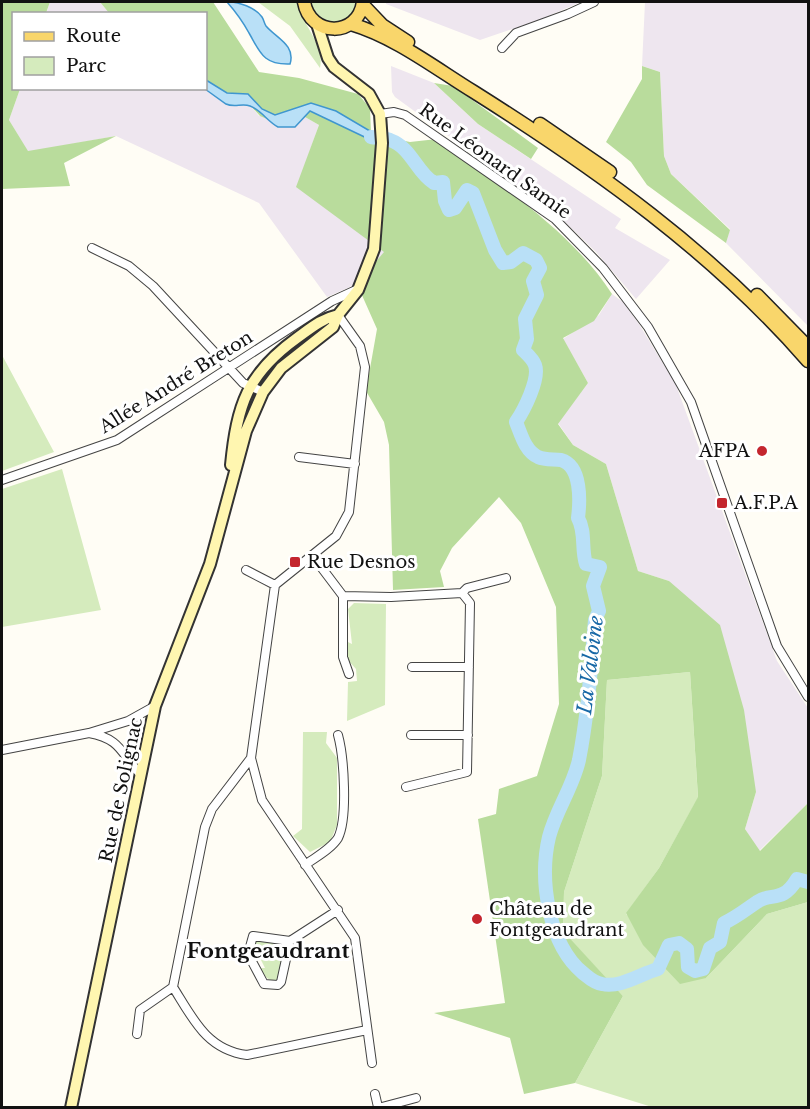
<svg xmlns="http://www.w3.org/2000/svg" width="810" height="1109" viewBox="0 0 810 1109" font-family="'Libre Baskerville',serif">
	<rect width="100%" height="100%" fill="#fffdf5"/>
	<path fill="#eee6ef" d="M50,2h50l9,11 -63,1z
		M386,2h195l-42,18 -59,20 -94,-36z
		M645,2h163v324l-82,-83 4,-14 -59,-55 -7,-18 -4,-84 -18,-6z
		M391,66l43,17 44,41 143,95 -6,9 55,32 -34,39 -40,-47 -35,-34 -166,-121 -3,-5z
		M206,83l42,20 11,13 46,1 14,8 -22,62 88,65 -28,32 -30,13 -68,-94 -143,-67 -88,16 -19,-32 11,-31 186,-1z
		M612,294l11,8 16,22 37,61 101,276 31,47v95l-49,48 -14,-22 11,-37 -87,-211 -31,-10 -32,-107 -33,-19 -15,-22 30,-40 -25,-44 36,-24z"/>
	<path fill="#d5ebbd" d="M258,2l39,1c5,21 28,42 23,65l-30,-42z
		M311,2h45c0,14 -8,18 -20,23l-20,-8z
		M2,355l52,97 -52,19z
		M62,469l39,141 -99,17v-138z
		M354,603l32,1 -1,101 -38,16 1,-39 9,-1 -1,-12 -10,-11v-17l6,3 -4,-35z
		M690,672l8,126 -39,70 -33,46 80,64 61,-64 41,-12v205h-156l-77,-24 48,-87 -60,-64 1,-40 38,-116 5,-96z
		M303,732h24l-1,11 11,15v67l-7,17 -20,10 -17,-16 9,-7z
		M259,939l19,4 7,6c-1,8 -1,19 -4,26 -6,13 -18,1 -22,-7h6l-4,-8 -7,-2 -1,-14z"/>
	<path fill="#b9dc9c" d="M2,2h48l-4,11 -32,1v74l6,1 -11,31 19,31 88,-15 -52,27 6,23 -68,3z
		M100,2h113l46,70 40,6 59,16 12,14 1,26 39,8 27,-3c62,46 133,90 175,155l-18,27 -31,17 25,45 -30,41 15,21 33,19 32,107 31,10 51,44 24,85 12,82 -11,37 15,22 48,-48v99l-41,12 -61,64 -26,6 -37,-39 -17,-32 33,-45 39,-71 -8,-125 -83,8 -5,96 -38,116 -1,39 60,65 -48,87 -51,11 -14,-56 -76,-25 71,-10 -27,-184 18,-5 3,-25 38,-13 22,-72 -3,-97 -35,-84 -22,-26 -47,51 -12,23 4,16 -51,3 -4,-145 -5,-23 -18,-31 11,-62 -20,-45 27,-32 -88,-65 23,-62 -14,-8 -33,4 -12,-5 -12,-13 -42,-20v-69l-97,-1z
		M642,66l18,6 4,84 7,18 59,56 -4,13 -79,-58 -16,-23 -25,-20 36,-63z
		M434,83l19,3 85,62 -7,11 -53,-35z"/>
	<path fill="#b9e0f7" stroke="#3f96cf" stroke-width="1.5" d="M227,2c11,-1 29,6 35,15 2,3 2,6 4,9 10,12 30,19 24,38 -27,1 -30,-12 -41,-31 -6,-11 -14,-22 -22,-31z
		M206,80l21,13 21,1 14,15 13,6 36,-12 25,8 39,23v8l-65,-31 -15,16h-17c-10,-5 -17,-17 -28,-21 -8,-3 -16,2 -24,-2l-21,-15z"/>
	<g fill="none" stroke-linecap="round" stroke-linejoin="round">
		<path stroke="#b9e0f7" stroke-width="14" d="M371,137c6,1 13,1 19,3 22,8 26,32 44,43l9,-1 2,19 4,9 6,-2 12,-18 6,3 22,57 8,13 8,-1 12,-9 13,7 4,8 -7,13 4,14 -12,24 2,20 -4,11c4,4 10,9 12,15 5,14 -11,45 -19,57 5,12 9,29 22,35 7,3 15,2 23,3 21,6 19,42 17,58 8,14 3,31 8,46l14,3 -7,19 6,25 -4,9c-4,47 -7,94 -16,140 -6,27 -23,50 -30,77 -10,42 -1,107 34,136 5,4 11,10 19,11 19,4 38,-10 56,-15l11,-24 10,-2 8,6 1,18 7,4 8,-2 7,-21 10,-6 4,-19c13,-6 21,-13 33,-21 14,-10 25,2 40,-23l11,3"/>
		<defs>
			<path id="street" d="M502,48l14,-15 52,-19 26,-12
				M380,114l14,-2 11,3 150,104 48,49 45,59 43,75 86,244 31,51
				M92,248l37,18 24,20 90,97 20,9
				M338,315l22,31 5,21 -16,145 -13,24 -61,49 -24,173 11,42 93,138 17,125
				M299,457l56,7
				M2,480l115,-40 215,-139 24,-11
				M312,555l31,41v61l6,17
				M246,570l29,15
				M462,593l5,-5 39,-10
				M343,596l48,1 71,-4 8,10 -3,169 -61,15
				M412,667h57
				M411,735h57
				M2,750l87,-17
				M251,758l-39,51 -7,18 -32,160c20,32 34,63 74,68l120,-25
				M140,774c-20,-22 -19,-35 -51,-41l39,-12 27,-15
				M305,865c11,-8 26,-16 33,-27 10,-20 6,-81 0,-103
				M290,941l-9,41 -3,3 -14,-1 -16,-30 5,-18 37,5 48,-31
				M137,1034l3,-24 33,-23
				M375,1094l3,13
				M378,1108l38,-10"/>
			<path id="secondary" d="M231,465c6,-60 16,-91 66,-127 14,-10 24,-19 41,-23
				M71,1108l84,-402 55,-142 36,-133 17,-39 18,-24 52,-41 5,-12 20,-25 16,-41 8,-106 -2,-29 -11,-20 -35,-27 -6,-9 -11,-34"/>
			<path id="primary" d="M304,2c6,35 54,36 59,0
				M363,5l19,20 26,17
				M351,24c44,13 84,44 123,68 122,77 239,160 334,269
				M540,124l70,48
				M757,295l51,52"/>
		</defs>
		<use href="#street" stroke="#444" stroke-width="10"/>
		<use href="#secondary" stroke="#333" stroke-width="14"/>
		<use href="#primary" stroke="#222" stroke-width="15"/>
		<use href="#street" stroke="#fff" stroke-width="8"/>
		<use href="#secondary" stroke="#fff6b0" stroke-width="10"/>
		<use href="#primary" stroke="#f9d66b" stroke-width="12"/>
	</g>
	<g fill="#c4262e" stroke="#fff" stroke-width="2">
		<circle cx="762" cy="451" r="6"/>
		<rect x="716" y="497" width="12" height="12" rx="3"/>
		<rect x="289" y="556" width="12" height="12" rx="3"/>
		<circle cx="477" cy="919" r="6"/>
	</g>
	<g text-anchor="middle" stroke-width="6" stroke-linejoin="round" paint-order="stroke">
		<g font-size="18" fill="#111" stroke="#fff">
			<text transform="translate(495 161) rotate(36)" y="6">Rue Léonard Samie</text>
			<text transform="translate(176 382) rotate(-32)" y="6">Allée André Breton</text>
			<text transform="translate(121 790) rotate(-78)" y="6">Rue de Solignac</text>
		</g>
		<g font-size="18" fill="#111" stroke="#fff" text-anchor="start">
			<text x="750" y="457" text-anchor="end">AFPA</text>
			<text x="734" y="509">A.F.P.A</text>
			<text x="307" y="568">Rue Desnos</text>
			<text x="489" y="915">Château de<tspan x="489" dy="21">Fontgeaudrant</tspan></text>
		</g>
		<g font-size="20" font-style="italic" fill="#1768a6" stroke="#fff">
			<text transform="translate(590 665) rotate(-83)" y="7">La Valoine</text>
		</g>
		<g font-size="21" font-weight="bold" fill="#111" stroke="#fff">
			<text x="268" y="958">Fontgeaudrant</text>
		</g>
	</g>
	<rect width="810" height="1109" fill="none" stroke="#111111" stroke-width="6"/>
	<rect x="12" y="12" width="195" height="78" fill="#ffffff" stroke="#a0a0a0" stroke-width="1.5"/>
	<rect x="24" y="32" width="30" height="9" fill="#f9d66b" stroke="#a0a0a0" stroke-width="1.5"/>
	<text x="66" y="42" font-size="18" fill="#111111">Route</text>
	<rect x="24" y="57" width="30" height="18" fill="#d5ebbd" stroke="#a0a0a0" stroke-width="1.5"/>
	<text x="66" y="72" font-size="18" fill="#111111">Parc</text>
</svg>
